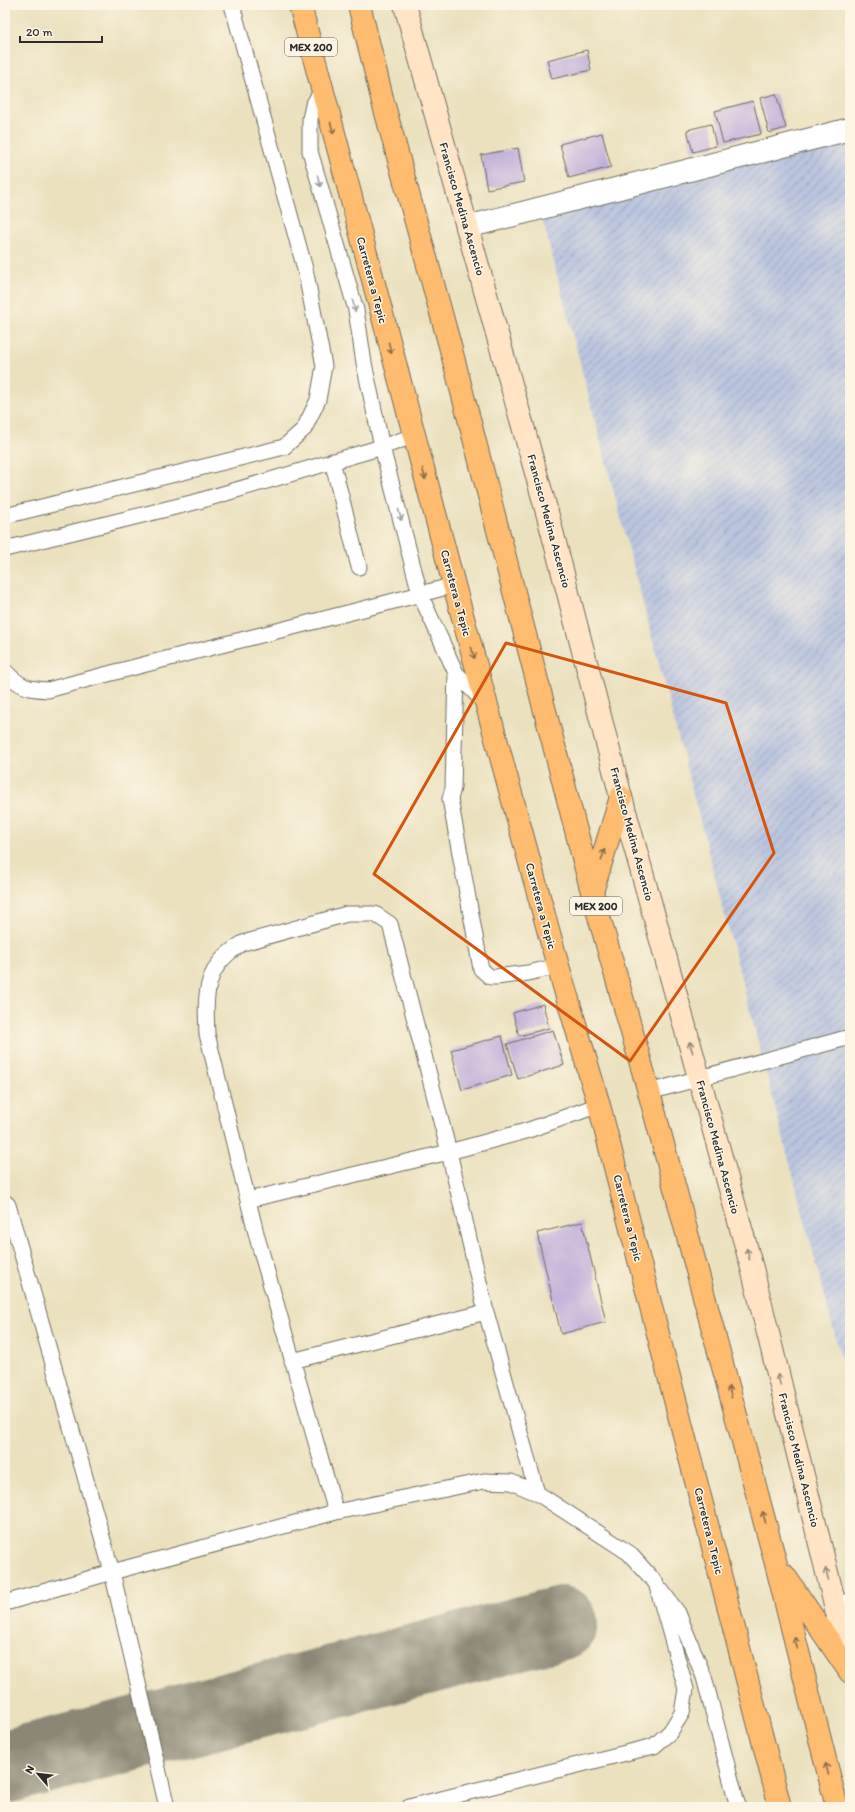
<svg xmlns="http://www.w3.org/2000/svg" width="855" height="1812" viewBox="0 0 855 1812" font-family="Itim,sans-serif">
	<defs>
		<pattern id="industrial-furrows" width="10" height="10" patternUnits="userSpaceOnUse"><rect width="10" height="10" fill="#bac4de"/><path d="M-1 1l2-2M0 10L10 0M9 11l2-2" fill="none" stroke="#979fb4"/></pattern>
	</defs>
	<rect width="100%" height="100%" fill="#fcf5e5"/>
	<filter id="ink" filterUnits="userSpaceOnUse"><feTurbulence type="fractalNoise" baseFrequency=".025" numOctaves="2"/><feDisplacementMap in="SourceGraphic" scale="8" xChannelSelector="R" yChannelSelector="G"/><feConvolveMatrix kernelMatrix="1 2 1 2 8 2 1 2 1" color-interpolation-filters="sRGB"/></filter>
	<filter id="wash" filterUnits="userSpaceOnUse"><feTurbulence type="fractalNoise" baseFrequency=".012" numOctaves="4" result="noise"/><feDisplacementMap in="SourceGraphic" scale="16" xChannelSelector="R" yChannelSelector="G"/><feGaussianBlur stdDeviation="0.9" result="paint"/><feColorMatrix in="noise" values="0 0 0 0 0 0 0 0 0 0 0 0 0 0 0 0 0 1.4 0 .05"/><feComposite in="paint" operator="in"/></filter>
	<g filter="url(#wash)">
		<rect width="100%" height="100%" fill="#ebe1bf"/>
		<path fill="url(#industrial-furrows)" d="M850,132v1261l-309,-1179z"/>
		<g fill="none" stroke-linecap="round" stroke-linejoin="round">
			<path stroke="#8b8675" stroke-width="74" d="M5,1767l556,-144"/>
		</g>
		<g id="blocks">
			<path fill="#bfadd9" d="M587,50l4,20 -39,9 -5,-19z
				M776,94l10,34 -17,5 -9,-35z
				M753,101l8,33 -38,9 -8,-32z
				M711,124l5,22 -23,6 -6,-22z
				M602,133l9,34 -42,11 -9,-34z
				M518,148l6,34 -37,7 -6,-34z
				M543,1004l6,24 -30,8 -6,-23z
				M553,1030l11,35 -46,14 -11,-35z
				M502,1036l10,39 -50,15 -11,-40z
				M582,1222l24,100 -45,12 -24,-101z"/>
		</g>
	</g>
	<g filter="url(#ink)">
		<use href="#blocks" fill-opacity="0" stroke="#6e6b5f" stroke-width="1"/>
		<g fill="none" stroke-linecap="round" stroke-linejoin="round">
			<defs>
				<path id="lane" d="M322,90l-9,15 -3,14v32l46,159 8,53 18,84 38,147 36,79 29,30
					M332,461l27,106
					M5,516l279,-69 20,-18 14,-29 6,-34 -19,-97 -73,-264
					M5,549l194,-48 183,-54 31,-11
					M5,671c15,16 22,18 43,19 135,-37 271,-68 406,-105
					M456,673l-3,115 -3,11 31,170 9,8h6l32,-4 30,-7
					M649,1092l201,-55
					M248,1200l201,-48 77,-21 73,-26
					M5,1202l3,3 104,367 224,-60 148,-31 27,1 26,11 92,60 27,30 30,106 -4,24 -12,19 -16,14 -245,61
					M292,1361l194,-49
					M336,1512l-79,-275 -50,-203c-2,-41 -3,-68 36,-91l104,-29h28l15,10 59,228 37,160 51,181
					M661,1590l17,23 26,64 34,130
					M5,1603l107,-31 55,235
					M835,1604l15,-3"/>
				<path id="street" d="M467,227l383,-98"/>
				<path id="secondary" d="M405,5l143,511 73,281 131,471 98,398"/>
				<path id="highway" d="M300,5l154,580 104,381 41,139 181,702
					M359,5l24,97 66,240 143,550 57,200 127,472 61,243
					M592,892l29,-95
					M784,1575l66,97"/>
			</defs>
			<use href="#lane" stroke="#6e6b5f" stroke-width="17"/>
			<use href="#street" stroke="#6e6b5f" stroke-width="24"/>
			<use href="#secondary" stroke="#6e6b5f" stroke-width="24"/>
			<use href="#highway" stroke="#6e6b5f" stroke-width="24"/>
			<use href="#lane" stroke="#fff" stroke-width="15"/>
			<use href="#street" stroke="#fff" stroke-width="22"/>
			<use href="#secondary" stroke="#ffe4c6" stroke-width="22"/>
			<use href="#highway" stroke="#febc70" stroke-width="22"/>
		</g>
		<defs><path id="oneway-shaft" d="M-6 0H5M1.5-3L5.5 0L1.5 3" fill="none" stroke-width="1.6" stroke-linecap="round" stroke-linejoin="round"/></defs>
		<g stroke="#8a6c4a">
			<use href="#oneway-shaft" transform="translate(332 128) rotate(75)"/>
			<use href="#oneway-shaft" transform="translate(390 348) rotate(75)"/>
			<use href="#oneway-shaft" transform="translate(424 474) rotate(75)"/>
			<use href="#oneway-shaft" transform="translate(473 653) rotate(74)"/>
			<use href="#oneway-shaft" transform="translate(603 855) rotate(-73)"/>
			<use href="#oneway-shaft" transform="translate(730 1392) rotate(-105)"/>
			<use href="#oneway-shaft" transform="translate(764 1517) rotate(-105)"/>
			<use href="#oneway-shaft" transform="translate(796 1643) rotate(-104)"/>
			<use href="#oneway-shaft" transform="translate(827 1769) rotate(-104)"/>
		</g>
		<g stroke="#a0a0a0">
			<use href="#oneway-shaft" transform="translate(319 181) rotate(74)"/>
			<use href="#oneway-shaft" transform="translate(354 306) rotate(76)"/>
			<use href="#oneway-shaft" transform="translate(400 515) rotate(75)"/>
		</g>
		<g stroke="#958878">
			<use href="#oneway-shaft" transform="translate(691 1047) rotate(-106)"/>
			<use href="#oneway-shaft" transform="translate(748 1254) rotate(-105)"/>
			<use href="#oneway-shaft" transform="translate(779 1380) rotate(-104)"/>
			<use href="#oneway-shaft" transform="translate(827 1574) rotate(-104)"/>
		</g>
	</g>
	<path fill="none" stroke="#d5540f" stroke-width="3" stroke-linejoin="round" d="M506,643l220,60 48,150 -144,208 -256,-187z"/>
	<g text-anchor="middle" stroke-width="3" stroke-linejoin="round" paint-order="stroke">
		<g fill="#fcf5e5" stroke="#6a6863" stroke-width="1">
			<rect x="285" y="38" width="52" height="18" rx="3"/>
			<rect x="570" y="897" width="52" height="18" rx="3"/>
		</g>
		<g font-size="11" font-weight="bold" fill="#2b2b2b">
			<text x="311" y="51">MEX 200</text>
			<text x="596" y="910">MEX 200</text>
		</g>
		<g font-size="12" fill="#2b2b2b" stroke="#fcf5e5">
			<text transform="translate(462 209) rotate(74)" y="4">Francisco Medina Ascencio</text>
			<text transform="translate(372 280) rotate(75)" y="4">Carretera a Tepic</text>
			<text transform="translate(549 521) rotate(75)" y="4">Francisco Medina Ascencio</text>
			<text transform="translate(456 593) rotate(75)" y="4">Carretera a Tepic</text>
			<text transform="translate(632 834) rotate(75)" y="4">Francisco Medina Ascencio</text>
			<text transform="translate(541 906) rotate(75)" y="4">Carretera a Tepic</text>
			<text transform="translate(718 1147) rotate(75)" y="4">Francisco Medina Ascencio</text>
			<text transform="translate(628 1218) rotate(76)" y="4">Carretera a Tepic</text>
			<text transform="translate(799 1460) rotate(76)" y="4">Francisco Medina Ascencio</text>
			<text transform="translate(709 1531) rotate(76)" y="4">Carretera a Tepic</text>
		</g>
	</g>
	<rect width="855" height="1812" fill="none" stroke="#fcf5e5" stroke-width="20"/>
	<g transform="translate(38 1774) rotate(298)" stroke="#fcf5e5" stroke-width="3" paint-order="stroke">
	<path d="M0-3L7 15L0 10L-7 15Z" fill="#2b2b2b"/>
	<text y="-6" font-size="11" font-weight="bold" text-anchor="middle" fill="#2b2b2b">N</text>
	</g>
	<path d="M20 36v6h82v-6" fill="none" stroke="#2b2b2b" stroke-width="2"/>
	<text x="26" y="36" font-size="12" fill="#2b2b2b" stroke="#fcf5e5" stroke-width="3" paint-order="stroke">20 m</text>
</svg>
